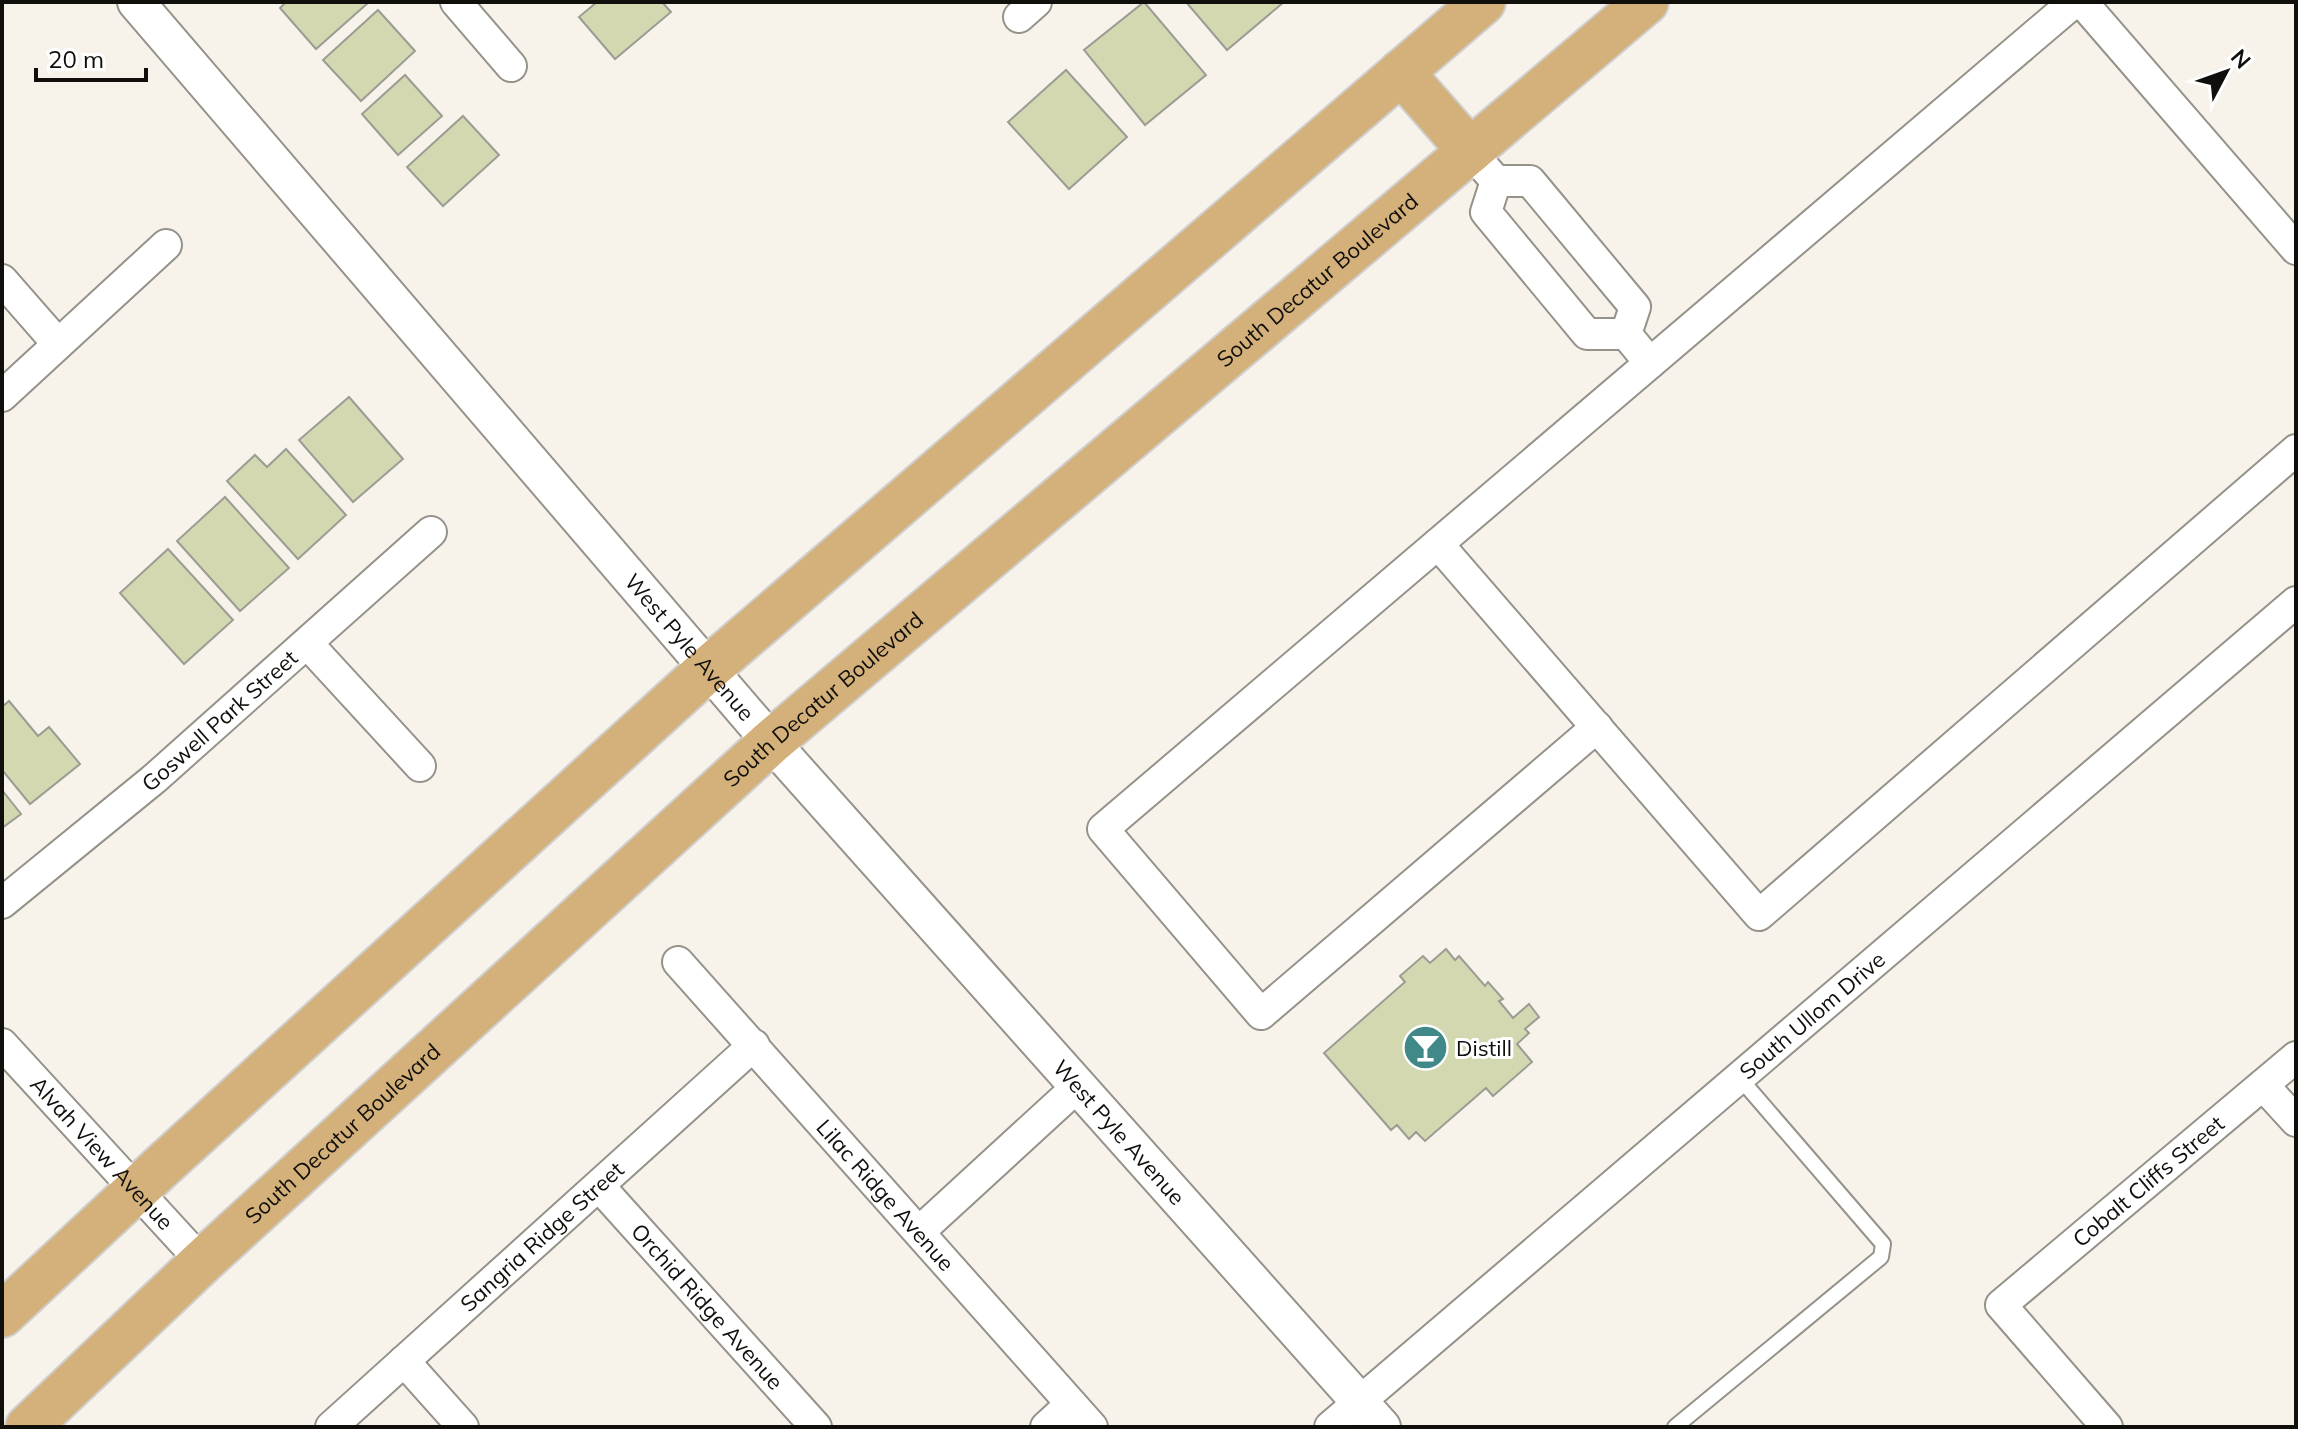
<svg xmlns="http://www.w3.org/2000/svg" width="2298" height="1429" viewBox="0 0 2298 1429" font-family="Mulish,sans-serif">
	<rect width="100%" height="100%" fill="#f7f3ea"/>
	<path fill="#d4d8b0" stroke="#9b9c93" stroke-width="2" d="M286,2h83l-53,47 -36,-41z
		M597,2h65l9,10 -56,47 -36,-42z
		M1144,2l62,73 -61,50 -61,-75z
		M1186,2h98l-57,48z
		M378,10l37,41 -54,50 -38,-41z
		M1066,70l61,67 -58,52 -61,-67z
		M405,75l37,41 -44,39 -36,-41z
		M463,116l36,39 -56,51 -36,-39z
		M349,397l54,62 -50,43 -54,-62z
		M286,449l60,66 -48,44 -71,-78 28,-26 12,12z
		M225,497l64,71 -49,43 -63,-70z
		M168,549l65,71 -49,44 -64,-71z
		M9,701l29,35 11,-9 31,37 -50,40 -28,-34v-63z
		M2,790l19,24 -19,14z
		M1446,949l9,11 4,-4 26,30 3,-4 15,17 -4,2 14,17 16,-14 10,13 -14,12 4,4 -12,11 15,18 -39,34 -7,-8 -61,53 -9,-9 -7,7 -12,-14 -6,5 -67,-77 81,-71 -5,-6 23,-20 7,7z"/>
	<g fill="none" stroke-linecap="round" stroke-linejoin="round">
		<defs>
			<path id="service" d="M1675,1427l206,-170 2,-13 -145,-168"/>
			<g id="minor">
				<path d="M456,2l55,64"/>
				<path d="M2082,2l214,247"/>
				<path d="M1019,17l17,-15"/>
				<path d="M1483,166l13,15h34l105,126 -9,27"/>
				<path d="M1496,181l-10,31 101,122h39l24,29"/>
				<path d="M2,280l56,64"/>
				<path d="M2,396l164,-151"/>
				<path d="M1438,544l321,371 537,-465"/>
				<path d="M307,643l113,123"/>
				<path d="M1597,727l-336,287 -158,-185 971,-827"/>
				<path id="s1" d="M2,903l152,-124 277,-247"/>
				<path id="s2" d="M678,962l414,465"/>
				<path id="s3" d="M2,1044l200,218"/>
				<path d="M2263,1085l33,36"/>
				<path id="s4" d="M599,1186l217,241"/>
				<path d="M920,1231l157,-144"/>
				<path d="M404,1361l59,66"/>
				<path id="s5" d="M331,1427l423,-382"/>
				<path d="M1046,1427l25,-23"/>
				<path id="s6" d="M1330,1427l966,-825"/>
				<path id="s7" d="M2107,1427l-106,-122 295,-248"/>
			</g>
			<g id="tertiary">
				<path id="s8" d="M136,2l635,740 611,685"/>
			</g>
			<g id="primary">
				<path d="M1401,72l69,79"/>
				<path d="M2,1315l159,-148 547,-498 775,-667"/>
				<path id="s9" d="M28,1427l174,-165 569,-520 875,-740"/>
			</g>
		</defs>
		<use href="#service" stroke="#959289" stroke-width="18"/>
		<use href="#minor" stroke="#959289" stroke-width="34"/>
		<use href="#tertiary" stroke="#959289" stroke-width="40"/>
		<use href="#primary" stroke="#cfcfce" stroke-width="48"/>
		<use href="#service" stroke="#fff" stroke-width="14"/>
		<use href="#minor" stroke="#fff" stroke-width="30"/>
		<use href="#tertiary" stroke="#fff" stroke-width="36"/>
		<use href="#primary" stroke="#d4b07b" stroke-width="44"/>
	</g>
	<defs>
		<symbol id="bar-disc" viewBox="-11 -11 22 22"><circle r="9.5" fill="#418989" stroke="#fff"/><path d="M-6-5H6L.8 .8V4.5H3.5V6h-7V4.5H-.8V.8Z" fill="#fff"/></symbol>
	</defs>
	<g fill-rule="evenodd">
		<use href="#bar-disc" x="1400" y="1022" width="51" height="51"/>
	</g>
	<g text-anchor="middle" stroke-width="6" stroke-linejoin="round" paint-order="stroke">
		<g font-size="22" fill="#100f0b" stroke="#fff">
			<text dy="8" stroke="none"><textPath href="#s9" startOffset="1726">South Decatur Boulevard</textPath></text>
			<text dy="8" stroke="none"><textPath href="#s8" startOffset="850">West Pyle Avenue</textPath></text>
			<text dy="8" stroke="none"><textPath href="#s9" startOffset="1078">South Decatur Boulevard</textPath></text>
			<text dy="8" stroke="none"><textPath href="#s1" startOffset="284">Goswell Park Street</textPath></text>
			<text dy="8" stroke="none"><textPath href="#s6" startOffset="634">South Ullom Drive</textPath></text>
			<text dy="8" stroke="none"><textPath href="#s8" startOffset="1498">West Pyle Avenue</textPath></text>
			<text dy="8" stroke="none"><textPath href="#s9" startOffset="430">South Decatur Boulevard</textPath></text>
			<text dy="8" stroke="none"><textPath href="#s3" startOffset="148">Alvah View Avenue</textPath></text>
			<text dy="8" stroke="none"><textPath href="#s7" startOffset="354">Cobalt Cliffs Street</textPath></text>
			<text dy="8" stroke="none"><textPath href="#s2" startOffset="312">Lilac Ridge Avenue</textPath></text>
			<text dy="8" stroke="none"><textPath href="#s5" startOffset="284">Sangria Ridge Street</textPath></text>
			<text dy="8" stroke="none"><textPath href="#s4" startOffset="162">Orchid Ridge Avenue</textPath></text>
		</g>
		<g font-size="22" fill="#100f0b" stroke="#fff" text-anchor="start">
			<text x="1456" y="1056">Distill</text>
		</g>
	</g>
	<rect width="2298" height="1429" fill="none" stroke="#100f0b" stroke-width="8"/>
	<g transform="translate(2226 72) rotate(49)" stroke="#ffffff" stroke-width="6" paint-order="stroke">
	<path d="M0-6L14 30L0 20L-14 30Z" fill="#100f0b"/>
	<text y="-12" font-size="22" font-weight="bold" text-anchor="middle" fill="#100f0b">N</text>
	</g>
	<path d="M36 68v12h110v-12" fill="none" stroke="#100f0b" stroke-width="4"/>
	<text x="48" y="68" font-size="24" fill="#100f0b" stroke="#ffffff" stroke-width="6" paint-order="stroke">20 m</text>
</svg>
